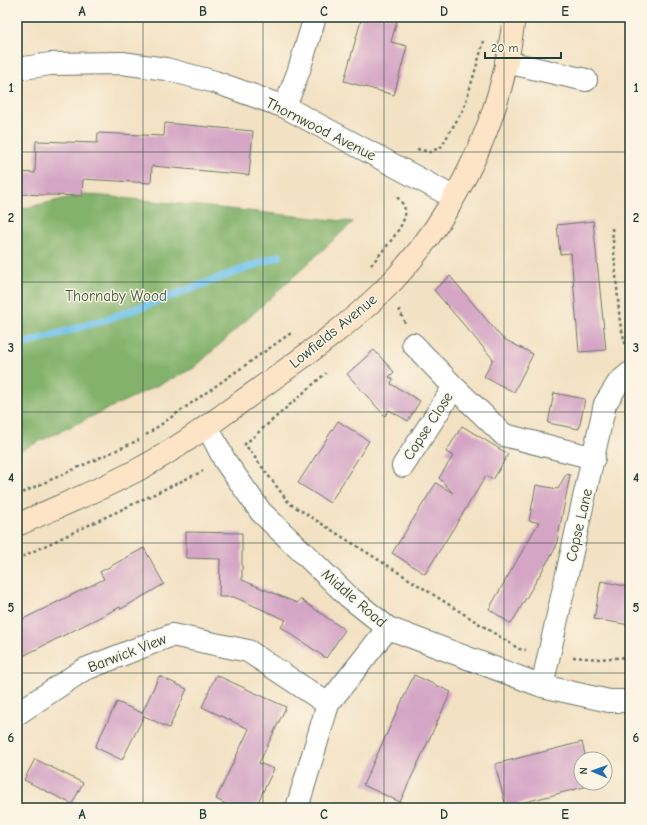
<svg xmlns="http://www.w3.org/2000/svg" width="647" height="825" viewBox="0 0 647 825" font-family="'Comic Neue',sans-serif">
	<rect width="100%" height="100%" fill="#fcf5e5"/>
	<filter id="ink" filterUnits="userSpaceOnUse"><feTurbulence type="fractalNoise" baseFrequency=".025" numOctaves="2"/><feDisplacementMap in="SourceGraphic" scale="8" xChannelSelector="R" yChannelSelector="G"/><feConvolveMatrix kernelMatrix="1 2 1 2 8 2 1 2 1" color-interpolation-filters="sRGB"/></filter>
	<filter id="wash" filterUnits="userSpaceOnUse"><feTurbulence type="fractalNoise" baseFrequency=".012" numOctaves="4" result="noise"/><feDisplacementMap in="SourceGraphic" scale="16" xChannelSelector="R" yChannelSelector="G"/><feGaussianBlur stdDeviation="0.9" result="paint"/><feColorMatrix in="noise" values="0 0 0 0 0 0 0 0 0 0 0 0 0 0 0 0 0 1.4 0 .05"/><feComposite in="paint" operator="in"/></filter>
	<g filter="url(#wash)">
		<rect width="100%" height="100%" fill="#f3e1c3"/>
		<path fill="#83b26c" stroke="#517850" d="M84,194l269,28 -159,146 -177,84v-242z"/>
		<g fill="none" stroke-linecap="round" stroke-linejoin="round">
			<path stroke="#70c3ec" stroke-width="8" d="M17,346l97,-29 165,-61"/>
		</g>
		<g id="blocks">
			<path fill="#d4a5c5" d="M362,17h36l-7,25 16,4 -13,49 -50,-14z
				M165,123l88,8 -4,44 -97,-9 -1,17 -68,-4 -1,17 -65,-2v-22l18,1 1,-32 61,2 1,-10 66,3z
				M593,221l13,129 -27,2 -8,-99 -11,1 -3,-29z
				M450,276l52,62 31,16 -19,38 -30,-15 9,-18 -59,-69z
				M374,350l20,22 -5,5 4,2 -2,5 29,17 -12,20 -19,-11 -4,6 -38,-42z
				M554,393l31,6 -6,30 -31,-6z
				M338,421l31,20 -39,62 -32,-20z
				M462,426l46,28 -15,26 -7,-4 -61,98 -33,-21 44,-70 17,10 -14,-15 14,-22 -7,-4z
				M566,474l4,1 -14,72 -45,77 -22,-15 50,-87 -10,-1 7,-36 22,4z
				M186,532l56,1v47l55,23 3,-4 45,31 -19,28 -45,-31 5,-7 -52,-23h-15l1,-38 -34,-1z
				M144,548l20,36 -43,25 -1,-2 -103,52v-37l87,-43 -4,-7z
				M601,581l29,6v38l-36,-6z
				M216,675l70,32 -27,56 15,6 -19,39h-21l-18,-9 33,-70 -47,-22z
				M414,675l37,17 -51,110 -37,-17z
				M159,676l28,13 -18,39 -25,-12 -22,44 -27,-13 22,-45 25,11z
				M582,742l4,17h-5v24h11v2l-86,22 -11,-43z
				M35,759l48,24 -11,21 -48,-24z"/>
		</g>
	</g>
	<g filter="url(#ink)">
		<use href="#blocks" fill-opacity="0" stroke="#697666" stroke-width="1"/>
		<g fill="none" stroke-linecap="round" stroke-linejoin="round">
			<defs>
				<path id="street" d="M506,62l80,18
					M17,69l33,-5 72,-1 44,6 49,13 70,25 168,90
					M285,107l14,-37 16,-53
					M413,344l41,43
					M207,426l18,35 36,51 88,85 39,31 154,58 67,15h21
					M403,466l51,-79 50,48 90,23
					M542,686l63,-282 14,-22 11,-9
					M17,714l66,-44 89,-35 76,16 80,53
					M297,808l31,-104 60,-76"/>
				<path id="secondary" d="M17,525c42,-19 86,-36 126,-58 44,-24 86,-57 127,-86 39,-28 78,-56 112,-89 61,-60 107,-146 125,-231 3,-14 5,-29 7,-44"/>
			</defs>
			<use href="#street" stroke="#697666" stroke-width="24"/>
			<use href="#secondary" stroke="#697666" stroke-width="24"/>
			<path stroke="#697666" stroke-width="2.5" stroke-dasharray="3 3" stroke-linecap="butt" d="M417,149l13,3 11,-5 23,-39 20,-67
				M612,228l8,95 7,27
				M371,265c9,-11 37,-41 34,-55 -1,-6 -6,-11 -10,-15
				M399,309l6,14
				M146,435l145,-102
				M244,445l82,-72
				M247,447l42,56 230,146 7,1
				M17,495l122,-55
				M17,559l186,-88
				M573,657l26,2 31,-2"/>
			<use href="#street" stroke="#fff" stroke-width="22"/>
			<use href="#secondary" stroke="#fee4c6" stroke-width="22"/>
		</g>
	</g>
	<path fill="none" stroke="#1f3d34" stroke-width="1" stroke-opacity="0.55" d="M143,17v791M263,17v791M384,17v791M504,17v791M17,152h613M17,282h613M17,412h613M17,543h613M17,673h613"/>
	<g text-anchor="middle" stroke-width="3" stroke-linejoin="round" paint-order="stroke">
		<g font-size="15" fill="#1f3d34" stroke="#fcf5e5">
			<text transform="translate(321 129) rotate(27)" y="5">Thornwood Avenue</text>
			<text transform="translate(333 331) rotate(-39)" y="5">Lowfields Avenue</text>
			<text transform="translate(428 426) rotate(-57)" y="5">Copse Close</text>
			<text transform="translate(579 525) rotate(-77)" y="5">Copse Lane</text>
			<text transform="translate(354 598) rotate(41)" y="5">Middle Road</text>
			<text transform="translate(127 653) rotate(-21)" y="5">Barwick View</text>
		</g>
		<g font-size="15" fill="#3a5a42" stroke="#fcf5e5">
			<text x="116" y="301">Thornaby Wood</text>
		</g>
	</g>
	<rect width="647" height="825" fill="none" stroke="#fcf5e5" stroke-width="44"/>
	<g transform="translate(593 771) rotate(272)"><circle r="19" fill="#fcf5e5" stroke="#a4ab9e"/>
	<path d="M0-3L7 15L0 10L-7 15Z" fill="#1f6fb2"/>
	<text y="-6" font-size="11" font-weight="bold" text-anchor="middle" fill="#1f3d34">N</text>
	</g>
	<path d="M485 52v6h76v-6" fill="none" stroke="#1f3d34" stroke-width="2"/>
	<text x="491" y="52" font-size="12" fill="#1f3d34" stroke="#fcf5e5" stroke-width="3" paint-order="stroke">20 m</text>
	<rect x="22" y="22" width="603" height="781" fill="none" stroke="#1f3d34" stroke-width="1.5"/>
	<g font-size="13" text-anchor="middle" font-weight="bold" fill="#1f3d34">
		<text x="82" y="16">A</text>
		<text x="203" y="16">B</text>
		<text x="324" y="16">C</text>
		<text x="444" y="16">D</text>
		<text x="565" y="16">E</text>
		<text x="11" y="92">1</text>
		<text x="636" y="92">1</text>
		<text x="11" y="222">2</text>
		<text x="636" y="222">2</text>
		<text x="11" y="352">3</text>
		<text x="636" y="352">3</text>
		<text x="11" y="482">4</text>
		<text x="636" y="482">4</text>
		<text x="11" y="612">5</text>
		<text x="636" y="612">5</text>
		<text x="11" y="742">6</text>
		<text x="636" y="742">6</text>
		<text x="82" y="819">A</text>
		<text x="203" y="819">B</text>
		<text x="324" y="819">C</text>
		<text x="444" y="819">D</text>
		<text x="565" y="819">E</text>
	</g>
</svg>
